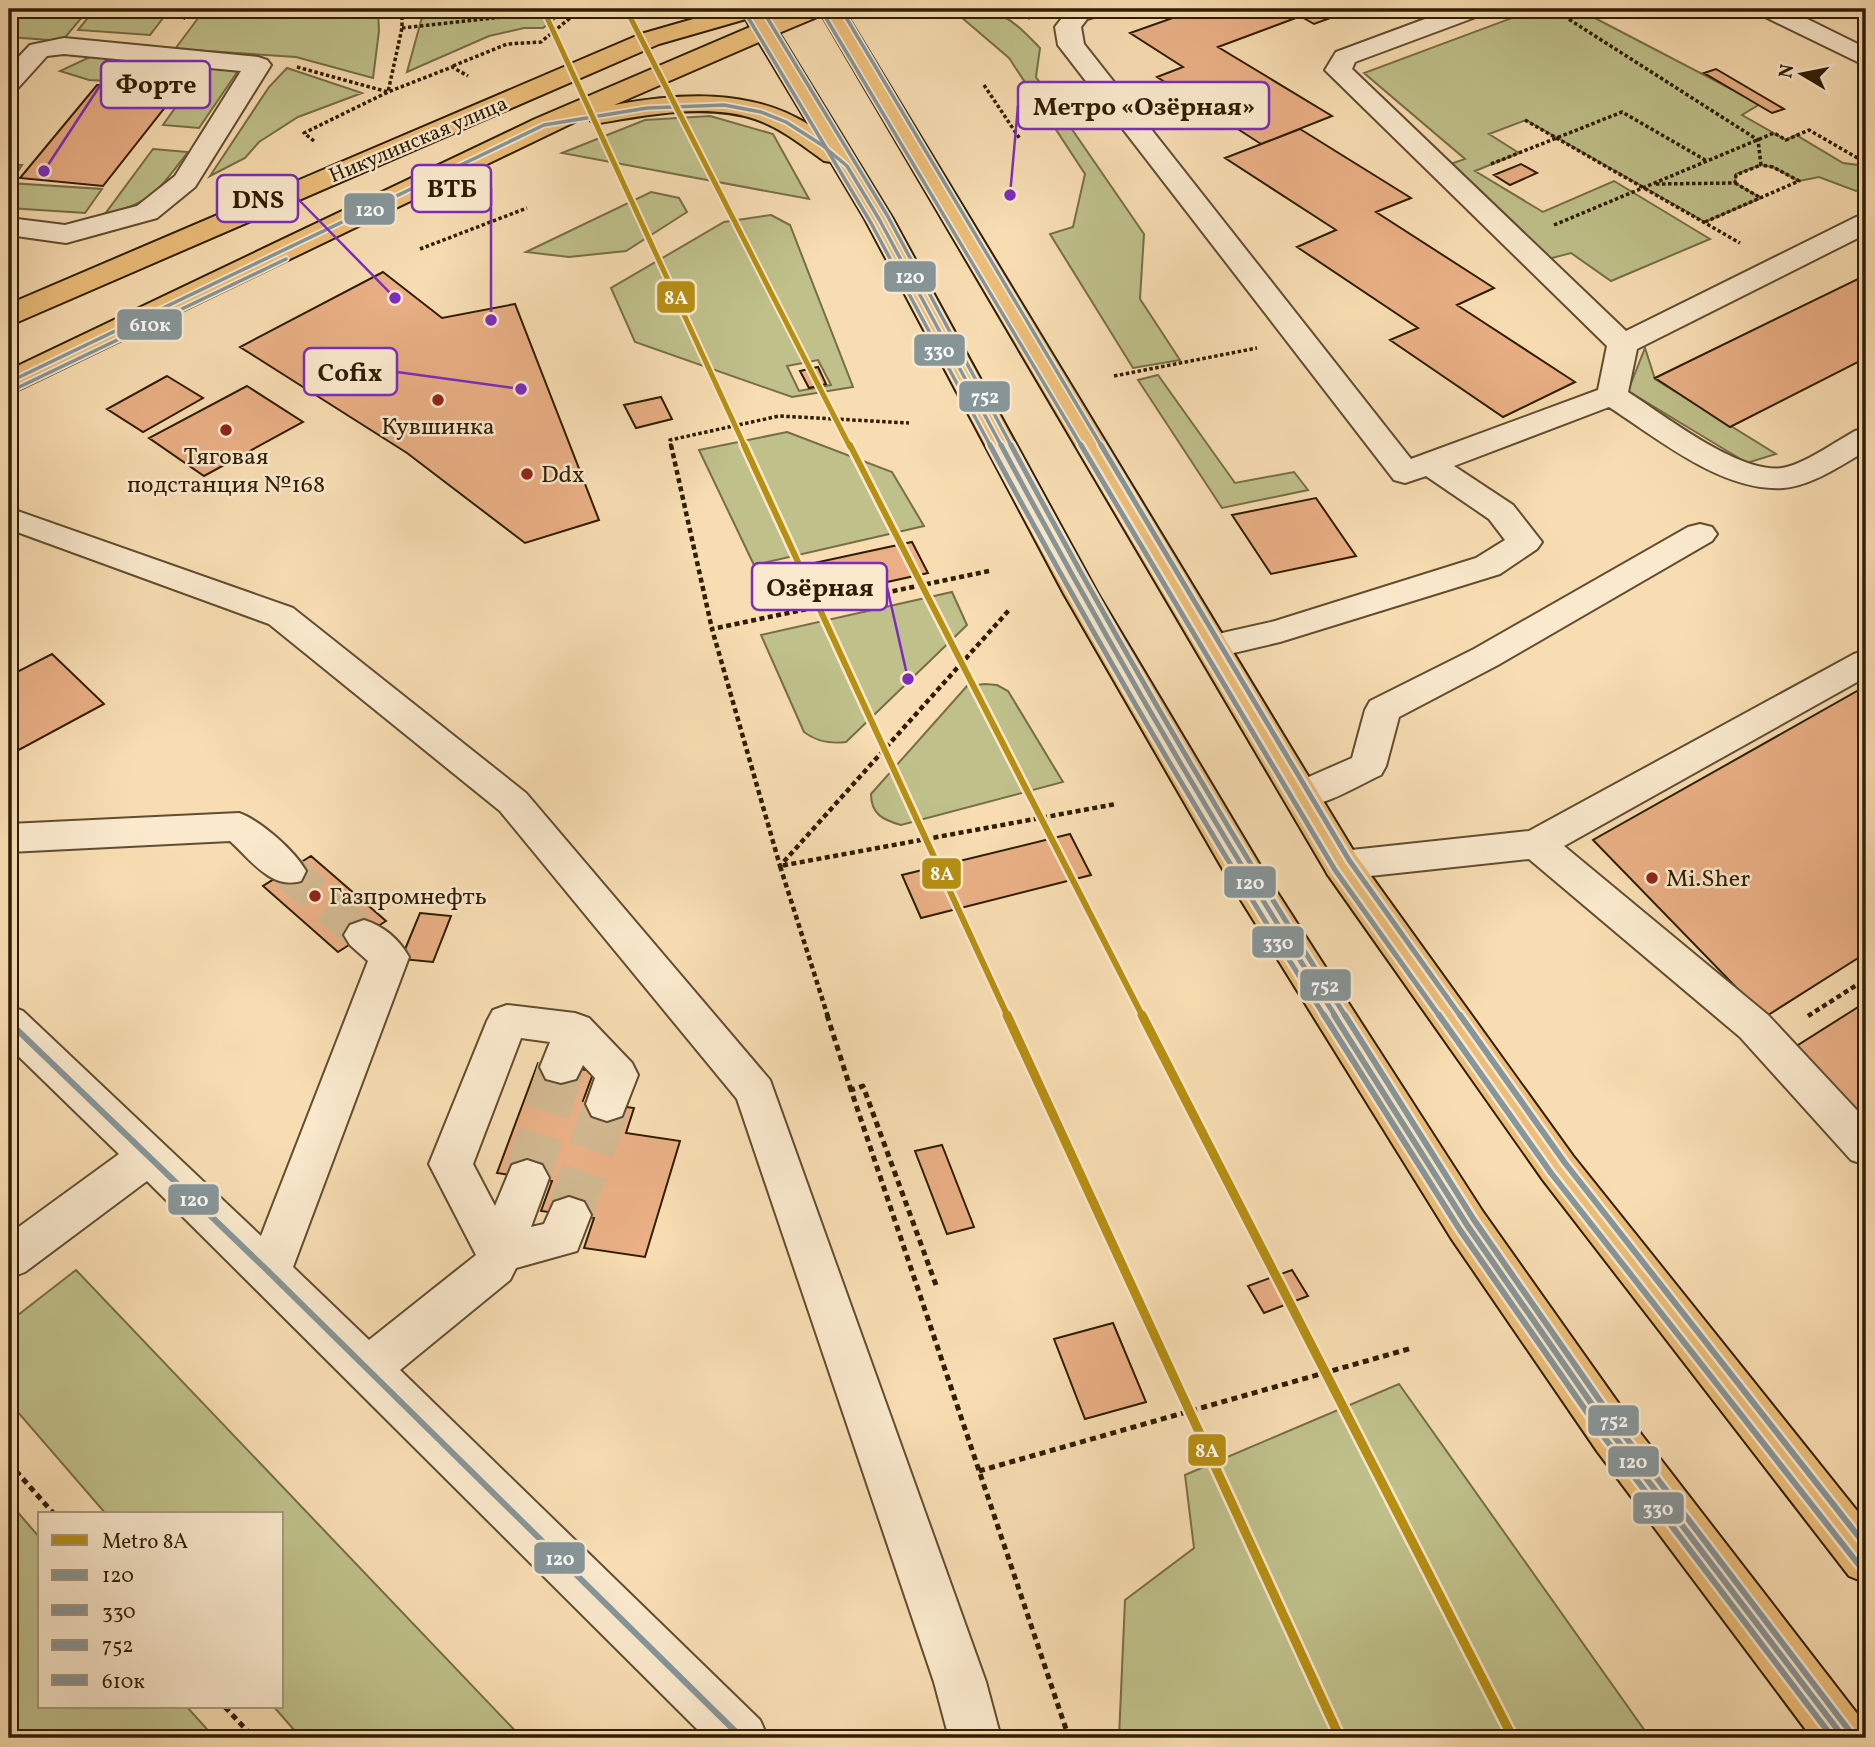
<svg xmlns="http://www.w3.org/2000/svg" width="1875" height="1747" viewBox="0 0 1875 1747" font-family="Vollkorn,serif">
	<rect width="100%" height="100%" fill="#f8ddb2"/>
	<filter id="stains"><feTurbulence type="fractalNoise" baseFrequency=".00286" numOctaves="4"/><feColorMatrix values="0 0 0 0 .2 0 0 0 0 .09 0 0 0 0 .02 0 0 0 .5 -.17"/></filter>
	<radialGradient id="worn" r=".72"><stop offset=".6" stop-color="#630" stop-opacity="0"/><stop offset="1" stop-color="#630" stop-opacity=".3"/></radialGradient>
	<path fill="#bfc08a" stroke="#776e46" stroke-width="2" fill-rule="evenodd" d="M9,9h80l-27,32 -53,-4z
		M95,9h75l-20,26 -72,-5z
		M205,9l173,2 1,20 -6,47 -77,-21 -121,-8z
		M567,9l-24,19h-19l-35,8 -82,36 17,-62z
		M958,9c44,0 53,9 82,39l-4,29 108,157 -4,65 40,61 -47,8 -83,-134 23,-7 12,-53 -76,-116 -55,-47z
		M1536,9h61l-10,5 173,90 -18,11 44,25 10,-5 47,28 23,3v21l-10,4 -37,-14 -20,4 -26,-14 -13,-2 -24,9 -1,9 26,15 -56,24 -179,-102 -37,14 30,19 -44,18 68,41 71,-31 96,58 -99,42 -40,-28 -34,9 -98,-94 26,-9 -101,-86z
		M92,56l49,5 -15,21 -37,-2 -29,-9z
		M167,63l73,5 -41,60 -36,-3 27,-38 -39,-3z
		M287,68l75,25 -64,24 -39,25 -14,16 -35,18 59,-89z
		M710,116l63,18 36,65 -247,-46 83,-33z
		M153,149l35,3c-29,37 -35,51 -83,62z
		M9,165h13l-12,18 92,6 -17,24 -76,-5z
		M651,192l28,6 8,14 -61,39 -57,6 -43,-5z
		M771,215l19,10 63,162 -61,10 -157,-55 -24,-54 113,-66zM818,360l13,25 -32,6 -12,-25z
		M1645,348l10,31 121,75 -29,9 -119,-72z
		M1158,375l77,108 59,-11 14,18 -86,18 -84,-128z
		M787,432l105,40 32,54 -170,39 -55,-115z
		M952,592l15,33 -121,117c-16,2 -29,0 -42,-10l-43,-97z
		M985,684l12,1 11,6 55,91 -162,43c-18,-5 -30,-11 -30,-31l96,-108z
		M76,1270l446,468h-221l-27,-31h8v-193h-176l-97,-112v-80z
		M1399,1384l251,354h-531l6,-138 69,-52 -9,-73z
		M9,1502l31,36v169h147l28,31h-170l-36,-9z"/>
	<path fill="#eaaf85" stroke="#2f1d03" stroke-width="2" d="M1198,9h90l13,7 -83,31 114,69 -71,28 -104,-67 26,-10 -53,-34z
		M1288,9h67l-41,15z
		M1716,69l68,40 -12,4 -68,-40z
		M97,85l80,7 -74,94 -83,-8z
		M1300,129l111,69 -35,14 118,76 -37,17 118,77 -72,35 -113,-77 28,-12 -121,-81 39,-17 -111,-72z
		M1521,164l16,9 -27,12 -16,-10z
		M383,272l59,46 73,-14 84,216 -74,23 -118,-90 -167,-106z
		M1866,275v83l-136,69 -75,-49z
		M818,367l8,17 -17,4 -9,-17z
		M167,376l36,22 -60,34 -36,-23z
		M247,386l56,36 -99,54 -55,-38z
		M661,397l11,22 -36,9 -12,-23z
		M1316,498l40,58 -85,18 -39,-59z
		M912,542l16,31 -150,33 -15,-32z
		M52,654l52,50 -89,48 -6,-7v-69z
		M1866,686v267l-101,64 -172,-177z
		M1070,834l21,41 -170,43 -19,-43z
		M311,856l75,65 -48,31 -75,-66z
		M420,913l31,3 -18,46 -32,-3z
		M1866,1002v119l-71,-74z
		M538,1063l56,8 -11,30 51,7 -8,25 54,8 -35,116 -61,-9 10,-30 -53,-7 11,-30 -55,-8z
		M942,1145l32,82 -27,7 -32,-83z
		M1292,1270l16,26 -44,17 -16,-27z
		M1113,1323l33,79 -61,17 -31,-80z"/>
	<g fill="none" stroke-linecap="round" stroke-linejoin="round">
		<path stroke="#d0b78f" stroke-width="36" stroke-dasharray="36 18" stroke-linecap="butt" d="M287,871l77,64"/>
		<path stroke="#d0b78f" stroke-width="46" stroke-dasharray="46 23" stroke-linecap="butt" d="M527,1178l34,-111
			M569,1215l38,-111"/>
		<defs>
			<path id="minor" d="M1069,9h38l-3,5 -17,5 -6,8 3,17 327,415 187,-69 9,-44 -282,-276 11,-18 116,-43h35l-3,5 -129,48 -3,7 274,262 230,-114 10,-2v19l-229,115 -9,43c36,23 111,82 154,76 21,-3 53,-26 73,-37l11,-3v23c-25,14 -54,35 -83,37 -61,4 -126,-50 -174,-81l-155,59 59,39 29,37 -5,7 -37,25 -220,68 -68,16 -12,-4 -5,-8 5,-8 75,-17 201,-63 29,-18 -16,-21 -63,-43 -21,7 -11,-3 -336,-435 -3,-18z
				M1756,9h31l79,39v18l-107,-52z
				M64,38l194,19 9,3 4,5 -76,122 -38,31 -91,25 -57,-8v-17l56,7 72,-19 38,-30 66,-105 -177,-17 -17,2 -29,32 -9,2v-23l21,-22z
				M9,508l284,100 233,185 244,287 216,602 15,56h-52l-15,-56 -197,-583 -237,-288 -231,-187 -260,-95z
				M1700,524l12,3 5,7 -5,7 -214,124 -99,52 -13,49 -5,9c-27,12 -64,38 -93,29l-6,-9 6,-9 64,-28 13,-48 5,-9 104,-52 214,-122z
				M1866,650v27l-302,169 204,169 98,105v45l-15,-5 -111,-123 -211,-178 -187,20 -14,-4 -5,-10 5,-10 14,-4 187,-20 325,-177z
				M239,813c21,7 56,38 67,58l-5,10c-30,9 -50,-21 -71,-40l-221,11v-28z
				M364,920c19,6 35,19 45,37l-116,310 76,73 107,-85 -47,-91 58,-143 6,-11 14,-5 68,8 14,5 43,45 6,12 -16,41 -15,5 -15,-5 -6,-12 9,-26 -12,-13 -7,14 -15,4 -15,-4 -6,-12 10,-25 -29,-4 -48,126 22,42 17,-41 15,-5 15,5 7,13 -18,49 13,-3 10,-22 15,-5 15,5 7,13 -14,36 -61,17 -6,12 -110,90 360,350 8,18h-62l-559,-557 -122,91 -16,6v-44l110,-80 -110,-107v-41l14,5 238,225 107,-275 -18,-16 -6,-10 6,-10z"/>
			<path id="major" d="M728,9h39l-1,2 4,8 23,-10h50l513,846 217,301 293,366v61l-17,-7 -306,-396 -215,-305 -506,-860 -43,18 114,186 205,375 166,278 219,340 148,209 231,299 4,18h-54l-215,-287 -146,-213 -215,-346 -172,-298 -199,-375 -34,-57 -7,-1c-22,-16 -43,-33 -69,-42 -48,-16 -107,-4 -155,4l-9,-2 -4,-5 -567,273 -11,2v-21l526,-251 215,-92 -4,-8 -87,25 -639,277 -11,3v-20l632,-270zM759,42l50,83c-58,-37 -131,-32 -195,-20z"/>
		</defs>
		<use href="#minor" stroke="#614d2f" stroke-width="4"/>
		<use href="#major" stroke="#2f1d03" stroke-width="4"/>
		<path stroke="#2f1d03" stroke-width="3.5" stroke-dasharray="3.5 2.5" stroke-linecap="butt" d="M900,9l3,2
			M994,9l36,9
			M1563,9l7,11 188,120 3,25 12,2 26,14 -94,41
			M183,19l8,-10
			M402,28l173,-19
			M453,66l54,-22 34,-2 40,-33
			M297,67l91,25 14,-64v-19
			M984,85l36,54
			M1525,120l215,123
			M314,141l-10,-8 84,-41 64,-25 16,9
			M1491,164l131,-52 85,49
			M1735,183l26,15
			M1656,184l79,-1 1,-8 25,-10
			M1554,225l220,-92 12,7 23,-10 57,33
			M420,249l107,-41
			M1114,376l143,-28
			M671,447l-1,-7 109,-24 130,7"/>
		<path stroke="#2f1d03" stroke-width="4.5" stroke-dasharray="5 3.5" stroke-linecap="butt" d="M671,445l41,184
			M989,571l-277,58 68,237 230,-257
			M1808,1016l58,-37
			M828,1017l-48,-151 336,-62"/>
		<path stroke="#2f1d03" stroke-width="5" stroke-dasharray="6 4.5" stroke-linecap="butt" d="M827,1015l24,75
			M936,1285l-73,-199 -12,4 218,648
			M9,1463l45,51
			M979,1471l433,-123
			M225,1707l29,31"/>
		<use href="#minor" fill="#fae9cd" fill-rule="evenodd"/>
		<use href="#major" fill="#ecbe79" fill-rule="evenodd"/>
		<defs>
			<path id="bus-1-far2" d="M9,382l535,-257 103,-17 77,-3 37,7 25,10 36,23 25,21 32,53 123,228"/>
			<path id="bus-1-far1" d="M1001,445c105,195 216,385 335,572"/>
			<path id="bus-1" d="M1334,1015l133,210 147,211 230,302
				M9,1022l260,250 473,466"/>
			<path id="bus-2-far2" d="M743,9l128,214 120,224
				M823,13l259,434"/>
			<path id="bus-2-far1" d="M990,445c105,195 217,385 335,572
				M1081,445l254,425 105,147"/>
			<path id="bus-2" d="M1324,1015l136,215 147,211 226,297
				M1439,1015l112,158 308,392"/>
			<path id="bus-3-far2" d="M841,9l261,438
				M763,11l124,204 125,232"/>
			<path id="bus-3-far1" d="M1011,445c105,195 216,385 335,572
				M1101,445l248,415 112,157"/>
			<path id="bus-3" d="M1345,1015l129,205 147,211 230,302
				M1460,1015l105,148 301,383"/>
			<path id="bus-4" d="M13,390l273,-131"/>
		</defs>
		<use href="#bus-1-far2" stroke="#fae9cd" stroke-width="7"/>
		<use href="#bus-1-far1" stroke="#fae9cd" stroke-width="10"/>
		<use href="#bus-1" stroke="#fae9cd" stroke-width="11"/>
		<use href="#bus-2-far2" stroke="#fae9cd" stroke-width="7"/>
		<use href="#bus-2-far1" stroke="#fae9cd" stroke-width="10"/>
		<use href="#bus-2" stroke="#fae9cd" stroke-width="11"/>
		<use href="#bus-3-far2" stroke="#fae9cd" stroke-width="7"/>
		<use href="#bus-3-far1" stroke="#fae9cd" stroke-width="10"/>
		<use href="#bus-3" stroke="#fae9cd" stroke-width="11"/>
		<use href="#bus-4" stroke="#fae9cd" stroke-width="7"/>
		<use href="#bus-1-far2" stroke="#87969a" stroke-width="3.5"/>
		<use href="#bus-1-far1" stroke="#87969a" stroke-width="5"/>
		<use href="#bus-1" stroke="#87969a" stroke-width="6"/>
		<use href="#bus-2-far2" stroke="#87969a" stroke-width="3.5"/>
		<use href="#bus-2-far1" stroke="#87969a" stroke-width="5"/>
		<use href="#bus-2" stroke="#87969a" stroke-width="6"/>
		<use href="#bus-3-far2" stroke="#87969a" stroke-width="3.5"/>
		<use href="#bus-3-far1" stroke="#87969a" stroke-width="5"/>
		<use href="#bus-3" stroke="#87969a" stroke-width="6"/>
		<use href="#bus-4" stroke="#87969a" stroke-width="3.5"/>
		<defs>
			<path id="metro-1-far2" d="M543,9l202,438
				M626,9l224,438"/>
			<path id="metro-1-far1" d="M744,445l264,572
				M850,445l293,572"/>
			<path id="metro-1" d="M1007,1015l333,723
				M1142,1015l371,723"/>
		</defs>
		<use href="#metro-1-far2" stroke="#fae9cd" stroke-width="9"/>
		<use href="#metro-1-far1" stroke="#fae9cd" stroke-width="11"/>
		<use href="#metro-1" stroke="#fae9cd" stroke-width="14"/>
		<use href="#metro-1-far2" stroke="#b68f13" stroke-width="5"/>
		<use href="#metro-1-far1" stroke="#b68f13" stroke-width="6"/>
		<use href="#metro-1" stroke="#b68f13" stroke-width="9"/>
	</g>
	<g fill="#8f2418" stroke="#fae9cd" stroke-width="2.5">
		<circle cx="438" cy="400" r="7"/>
		<circle cx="226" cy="430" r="7"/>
		<circle cx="527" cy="474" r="7"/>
		<circle cx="1652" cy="878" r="7"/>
		<circle cx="315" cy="896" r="7"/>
	</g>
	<g text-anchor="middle" stroke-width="5" stroke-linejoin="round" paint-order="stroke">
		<g font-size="21" fill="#2f1d03" stroke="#fae9cd">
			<text transform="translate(418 139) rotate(-23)" y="7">Никулинская улица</text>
		</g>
		<g font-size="24" fill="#2f1d03" stroke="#fae9cd" text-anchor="start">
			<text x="438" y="434" text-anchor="middle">Кувшинка</text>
			<text x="226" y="464" text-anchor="middle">Тяговая<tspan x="226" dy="28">подстанция №168</tspan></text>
			<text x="541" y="482">Ddx</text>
			<text x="1666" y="886">Mi.Sher</text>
			<text x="329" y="904">Газпромнефть</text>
		</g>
	</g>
	<path fill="none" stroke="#7b2cbf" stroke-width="2.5" d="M44 171L101 84M1010 195L1018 106M491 320L491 188M395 298L298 199M521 389L397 372M908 679L887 587"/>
	<g fill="#7b2cbf" stroke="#fae9cd" stroke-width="2.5">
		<circle cx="44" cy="171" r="7"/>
		<circle cx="1010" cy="195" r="7"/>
		<circle cx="491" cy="320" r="7"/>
		<circle cx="395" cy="298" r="7"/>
		<circle cx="521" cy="389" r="7"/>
		<circle cx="908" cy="679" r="7"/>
	</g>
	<g fill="#fae9cd" stroke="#7b2cbf" stroke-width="2.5">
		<rect x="101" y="61" width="109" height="47" rx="7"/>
		<rect x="1018" y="82" width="251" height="47" rx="7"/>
		<rect x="412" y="165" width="79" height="47" rx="7"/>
		<rect x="217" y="175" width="81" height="47" rx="7"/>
		<rect x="304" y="348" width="93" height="47" rx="7"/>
		<rect x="752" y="563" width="135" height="47" rx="7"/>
	</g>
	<g font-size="26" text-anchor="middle" font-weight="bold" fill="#2f1d03">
		<text x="156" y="93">Форте</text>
		<text x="1144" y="115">Метро «Озёрная»</text>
		<text x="452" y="197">ВТБ</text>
		<text x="258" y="208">DNS</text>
		<text x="350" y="381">Cofix</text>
		<text x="820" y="596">Озёрная</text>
	</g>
	<g stroke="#fae9cd" stroke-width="2.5">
		<rect x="343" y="192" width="53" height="34" rx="7" fill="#87969a"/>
		<rect x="883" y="260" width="54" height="33" rx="7" fill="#87969a"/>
		<rect x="656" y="280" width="40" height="34" rx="7" fill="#b68f13"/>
		<rect x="116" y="308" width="67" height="33" rx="7" fill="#87969a"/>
		<rect x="913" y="333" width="53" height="34" rx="7" fill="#87969a"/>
		<rect x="958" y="380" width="53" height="33" rx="7" fill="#87969a"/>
		<rect x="921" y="857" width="41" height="33" rx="7" fill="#b68f13"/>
		<rect x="1223" y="865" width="54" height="34" rx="7" fill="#87969a"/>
		<rect x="1251" y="925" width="54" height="34" rx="7" fill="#87969a"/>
		<rect x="1299" y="968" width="53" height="34" rx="7" fill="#87969a"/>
		<rect x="167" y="1183" width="53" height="33" rx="7" fill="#87969a"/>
		<rect x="1587" y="1404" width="53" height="33" rx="7" fill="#87969a"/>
		<rect x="1187" y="1433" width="40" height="34" rx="7" fill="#b68f13"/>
		<rect x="1607" y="1445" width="53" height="33" rx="7" fill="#87969a"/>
		<rect x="1632" y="1491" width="53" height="34" rx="7" fill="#87969a"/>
		<rect x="533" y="1541" width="53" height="34" rx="7" fill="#87969a"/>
	</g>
	<g font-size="19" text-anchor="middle" font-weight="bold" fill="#fff">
		<text x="370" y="216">120</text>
		<text x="910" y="283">120</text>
		<text x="676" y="304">8А</text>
		<text x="150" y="331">610к</text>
		<text x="939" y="357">330</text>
		<text x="985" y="403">752</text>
		<text x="942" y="880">8А</text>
		<text x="1250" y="889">120</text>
		<text x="1278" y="949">330</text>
		<text x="1325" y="992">752</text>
		<text x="194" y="1206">120</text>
		<text x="1614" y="1427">752</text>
		<text x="1207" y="1457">8А</text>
		<text x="1633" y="1468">120</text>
		<text x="1658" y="1515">330</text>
		<text x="560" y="1565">120</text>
	</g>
	<rect width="1875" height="1747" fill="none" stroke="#f8ddb2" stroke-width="35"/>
	<rect x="10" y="10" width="1854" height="1726" fill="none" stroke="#2f1d03" stroke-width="3.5"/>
	<rect x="18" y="18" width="1840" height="1712" fill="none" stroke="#2f1d03" stroke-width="2"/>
	<rect x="38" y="1512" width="245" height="196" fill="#fae9cd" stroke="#a9977c" stroke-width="2"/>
	<rect x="52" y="1535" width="35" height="10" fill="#b68f13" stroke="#a9977c" stroke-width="2"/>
	<text x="102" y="1548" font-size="21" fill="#2f1d03">Metro 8А</text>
	<rect x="52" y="1570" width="35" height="10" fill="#87969a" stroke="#a9977c" stroke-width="2"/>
	<text x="102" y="1582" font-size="21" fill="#2f1d03">120</text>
	<rect x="52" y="1605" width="35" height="10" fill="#87969a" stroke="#a9977c" stroke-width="2"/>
	<text x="102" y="1618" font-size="21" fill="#2f1d03">330</text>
	<rect x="52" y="1640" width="35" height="10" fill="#87969a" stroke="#a9977c" stroke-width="2"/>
	<text x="102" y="1652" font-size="21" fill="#2f1d03">752</text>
	<rect x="52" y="1675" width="35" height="10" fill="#87969a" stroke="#a9977c" stroke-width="2"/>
	<text x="102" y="1688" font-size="21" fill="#2f1d03">610к</text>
	<g transform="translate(1802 74) rotate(280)" stroke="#fae9cd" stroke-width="5" paint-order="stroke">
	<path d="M0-5L12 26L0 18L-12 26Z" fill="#2f1d03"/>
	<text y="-10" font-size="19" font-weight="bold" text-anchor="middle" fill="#2f1d03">N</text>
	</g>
	<rect width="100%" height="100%" filter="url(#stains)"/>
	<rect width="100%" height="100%" fill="url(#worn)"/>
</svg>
